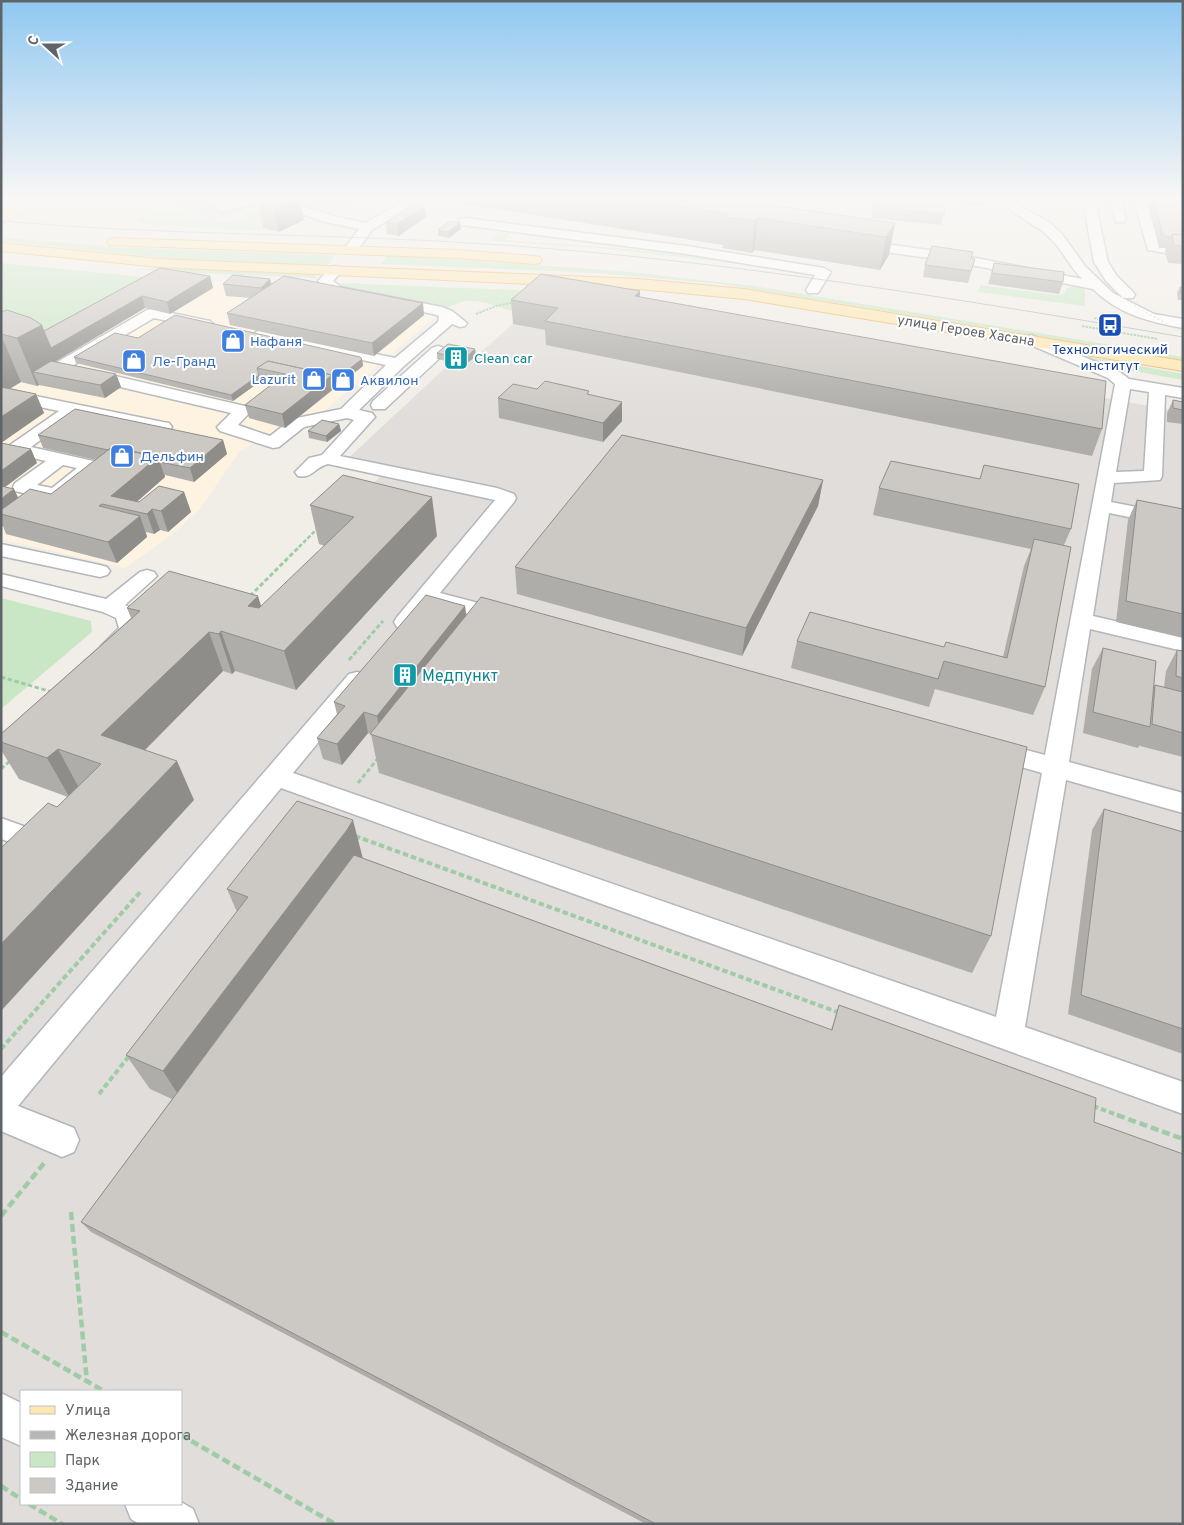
<svg xmlns="http://www.w3.org/2000/svg" width="1184" height="1525" viewBox="0 0 1184 1525" font-family="Overpass,sans-serif">
	<rect width="100%" height="100%" fill="#f1eee8"/>
	<path fill="#fef3e0" d="M170,277l129,12 137,27 -139,118 -21,-4 -36,21 -41,59 -33,29 -41,29 -124,-29v-173z"/>
	<path fill="#e0ddda" fill-rule="evenodd" d="M160,201h200l-29,14 -60,-12 -58,18z
		M542,297l641,115v1112h-1182v-598l69,-128 -51,-19 136,-128 115,-16 91,-79 -42,-12 32,-31 -3,-5 33,-32 -41,-10 105,-98 15,3zM21,1391h160v113h-160z"/>
	<path fill="#cae7c5" d="M154,204l40,13 33,5 23,-10 21,-6 11,12 -23,13 -114,-7 -7,-2 -2,-4 12,-4 -7,-9z
		M499,232l11,1 -5,7 124,9 88,10 -1,2 -118,-13 -108,-7z
		M8,238l108,9 214,8 4,2 -5,7 -7,2 -157,-8 -163,-17z
		M388,255l233,16 133,15 429,71v3l-462,-76 -123,-11 -217,-9z
		M1,263l162,16 -162,80z
		M172,268l142,7 4,3 -152,-6 -32,-3z
		M341,283l201,8 115,9c-31,0 -63,5 -94,8 -13,2 -26,5 -38,5 -20,-1 -36,-13 -56,-12 -8,0 -14,4 -21,6 -10,1 -99,-17 -108,-22z
		M980,285l77,10 7,-1 2,-5 9,-4 10,5v16l-106,-14z
		M1074,354l109,20v6l-94,-17z
		M1,598l90,23 1,11 -91,77z"/>
	<g fill="none" stroke-linecap="round" stroke-linejoin="round">
		<defs>
			<path id="minor" d="M235,201h23l-2,3 -34,8 -6,-4 2,-3z
				M404,201h15l-47,29 -16,22 -5,1 -7,-4 15,-20 -34,-7 -29,-10 -2,-3 6,-4 33,11 32,7z
				M785,201h12l-1,8 7,6 -4,23h-10l-3,-4 4,-18 -6,-6z
				M1003,201h12l3,4 31,17 13,12 23,32 28,27 41,21 29,5v9c-34,-6 -65,-14 -90,-39l-142,-28 -95,-13 -7,-4 7,-4 95,13 131,26c-12,-12 -19,-28 -31,-40 -14,-16 -36,-20 -48,-38z
				M1083,201h12l13,61 8,13 17,17 2,3 -2,3h-10l-17,-17 -12,-19z
				M1110,201h12l4,18 -2,3h-8z
				M1134,201h12l13,43 24,4v8l-35,-6z
				M465,218l222,28 137,22 7,4 -13,21h-10l-2,-3 9,-15 -128,-21 -226,-29 -2,-3 2,-3z
				M336,266l7,4 -10,11 8,6 101,20 10,4 15,12 -2,3 -5,1 -8,-3 -48,42 -45,44 13,3 3,4 -35,39 157,32 17,6 2,4 -2,4 -74,91 73,19 3,5 -3,5 -8,2 -73,-20c-10,12 -17,28 -35,23l-3,-5 3,-5 98,-117 -167,-36c-13,3 -16,15 -30,12l-3,-4 14,-14 13,-3 32,-35 -7,-2 -43,9 -25,20 -6,1 -53,-17 -3,-4 14,-14 -179,-42 -2,-3 2,-3 95,-55 5,-1 58,12 3,3 -3,3 -5,2 -51,-11 -82,48 177,41 2,4 -13,14 32,11 22,-17 49,-10 45,-44 -130,-27 -3,-3 3,-3 5,-2 134,28 43,-36 1,-6 -6,-2 -102,-21 -13,-12 13,-14z
				M1031,335l89,37 9,7 54,9v10l-18,-3 -3,81 -2,4 -46,3 -3,19 72,14v12l-74,-15 -16,103 90,21v14l-93,-22 -21,133 114,31v20l-117,-33 -41,247 158,55v32l-902,-326 -263,318 56,22 5,12 -5,12 -12,5 -61,-26v-54l348,-403 8,-2 8,2 4,6 -4,6 -72,87 703,244 46,-244 -59,-17 -3,-6 3,-6 9,-3 53,14 70,-371 -7,-6 -82,-35 -3,-3 3,-3zM1130,389l19,3 -5,79 -28,1z
				M438,346l6,2 2,3 -2,3 -59,55h-12l-2,-4 2,-4 59,-53z
				M1,389l162,33 6,1 3,4 -3,4 -6,1 -87,-18 -45,33 67,15 3,4 -3,4 -36,28c-14,3 -33,-4 -47,-7l-2,-4 2,-4 31,-22 -36,-8 -3,-4 3,-4 49,-34 -58,-12zM63,465l14,3 -25,20 -15,-3z
				M1,544l99,21 7,2 3,4 -3,4 -7,2 -99,-21z
				M147,570l7,2 3,4 -32,29 9,4 8,21c-8,13 -23,25 -38,21l-3,-5 18,-18 -3,-10 -13,-6 -102,-26v-12l105,25 34,-27z
				M1,818l36,13 4,7 -4,7 -9,3 -27,-9z
				M1,1393l20,10v43l-20,-9z
				M181,1502l12,7 6,15h-60l-8,-5 -6,-15h56z"/>
			<path id="major" d="M26,201h18l-43,23v-10z
				M114,238l342,12 79,6 5,1 2,3 -2,3 -5,1 -79,-6 -347,-13 -2,-3 2,-3z
				M1,243l158,16 480,20 105,10 439,72v10l-439,-72 -105,-10 -480,-22 -158,-16z"/>
		</defs>
		<use href="#minor" stroke="#b3b6ba" stroke-width="3"/>
		<use href="#major" stroke="#f0b562" stroke-width="2"/>
		<path stroke="#9fcba6" stroke-width="2" stroke-dasharray="2.5 1" stroke-linecap="butt" d="M54,209l14,-8
			M476,314l20,-8 19,-4
			M1094,318l26,7
			M1082,326l76,13"/>
		<path stroke="#9fcba6" stroke-width="2.5" stroke-dasharray="4 2" stroke-linecap="butt" d="M299,547l19,-19"/>
		<path stroke="#9fcba6" stroke-width="3" stroke-dasharray="4.5 2.5" stroke-linecap="butt" d="M250,596l50,-50
			M349,660l34,-39
			M1,677l51,15
			M1,769l10,-9
			M358,783l21,-26"/>
		<path stroke="#9fcba6" stroke-width="4" stroke-dasharray="5.5 3" stroke-linecap="butt" d="M355,836l485,177
			M1,1049l141,-159
			M99,1094l30,-38
			M1093,1106l27,10"/>
		<path stroke="#9fcba6" stroke-width="4.5" stroke-dasharray="8 4" stroke-linecap="butt" d="M1117,1115l66,24
			M71,1212l16,170
			M1,1216l44,-54
			M1,1332l103,59
			M181,1435l154,89
			M1,1486l20,13
			M29,1504l33,20"/>
		<use href="#minor" fill="#fff" fill-rule="evenodd"/>
		<use href="#major" fill="#fee7b0" fill-rule="evenodd"/>
		<path stroke="#b6b7b8" stroke-width="1" d="M1,221c167,15 334,12 501,24 229,16 455,54 681,92"/>
		<path stroke="#b6b7b8" stroke-width="2" stroke-dasharray="0.5 4" stroke-linecap="butt" d="M1058,201c2,14 4,29 11,41 24,43 73,68 114,91"/>
	</g>
	<path fill="#afada9" d="M269,201h31l4,19 -25,12 -16,-4 -4,-22z
		M464,201h309v4l122,18 -6,32 -9,15 -126,-20 -2,3 -30,-5 1,-3 -259,-41z
		M874,201l70,13 -3,11 -70,-7z
		M943,201h42l-2,5z
		M1151,201h32v63l-15,-1 -3,-12 1,-3h-7l-10,-41z
		M426,217l-27,19 -12,-2 -1,-11z
		M461,229l-12,9 -11,-2v-6z
		M971,258l4,1 -7,24 -45,-6 2,-12z
		M994,263l69,19 -4,12 -71,-10z
		M160,268l50,8 3,12 -43,26 -25,-6 -89,53 1,2 59,11 5,13 -16,11 -66,-13 -2,1 -16,-4 -11,6 26,6 8,19 -43,30v-131l43,19z
		M270,279l1,6 153,30 -50,41 -144,-31 -3,-12 23,-15 -24,-2 -3,-12z
		M1180,287h3v13h-5l-1,-7z
		M640,297l462,132 -10,27 -546,-111 -1,-15 -32,-6 -2,-24z
		M138,338l224,21 1,7 -78,62 -36,-10 -4,-13 27,-21 -11,-3 -28,20 -157,-38 -2,-6z
		M475,349l1,7 -11,9 -28,-6v-6z
		M537,389l52,5 33,27 -19,21 -104,-24 -1,-20z
		M1173,400l10,2v22l-16,-2v-9z
		M339,424l2,7 -14,11 -18,-4 -1,-7z
		M38,435l185,5 4,14 -33,28 -29,-7v2l-28,25h2l45,-10 7,20 -23,20 -8,-2 -6,4 -8,-2 1,5 -30,26 -111,-29 -3,-8 -2,1v-84l36,20 -32,24 13,10 33,-3 45,-34 -53,-12z
		M823,480l-5,26 -76,150 -225,-62 -2,-27z
		M879,488l192,41 -7,16 -19,142 -12,28 -98,-26 -6,18 -138,-39 6,-27 147,6 59,10 21,-91 7,-17 -158,-34z
		M1137,500l46,9v129l-67,-16 12,-102z
		M310,505l127,31 -141,154 -61,-19 -3,3 -9,-3 -78,79 49,50 -126,-3 -49,-18 -18,-29v-16l130,-116 -4,-10 134,-1 64,-61 -6,-2z
		M465,606l1,10 525,320 -19,37 -593,-200 -8,-39 -3,-1 -26,32 -19,-6 -6,-21 20,-24 -3,-12z
		M1103,648l50,40 2,-3 9,2 2,-16 11,-21 6,1v106l-43,-11v-1l-2,3 -55,-15 9,-64z
		M1104,809l79,23v222l-115,-40 24,-184z
		M363,858l468,172 8,-25 255,117 89,402h-537l-555,-292 -10,-10 91,-123 -22,-10 -24,-34 111,-143 -10,-23z"/>
	<path fill="#8f8d8a" d="M292,201h8l4,19 -25,12 -5,-22z
		M425,206l1,11 -27,19 -2,-12z
		M758,218l-4,32 -2,3 3,-32z
		M460,223l1,6 -12,9 -1,-6z
		M895,223l-6,32 -9,15 6,-33z
		M210,276l3,12 -43,26 -3,-12z
		M270,279l3,12 -9,9 -3,-12z
		M640,291l-1,24 -4,-19z
		M142,296l3,12 -89,53 4,11h-27l6,13 -2,1 -20,-48 25,-13 9,23z
		M423,303l1,12 -50,41 -2,-13z
		M1,335l20,47 -18,11 -2,-3z
		M475,349l1,7 -11,9 -1,-6z
		M362,359l1,7 -29,22 -1,-6z
		M116,374l5,13 -16,11 -5,-13z
		M259,375l2,6 -28,20 -2,-6z
		M332,375l2,13 -49,40 -3,-14z
		M36,394l8,19 -43,30v-26z
		M622,402v19l-19,21v-19z
		M339,424l2,7 -14,11 -1,-6z
		M223,440l4,14 -33,28 -4,-14z
		M31,449l6,14 -36,27v-19z
		M158,457l7,20 -37,32 -17,-13z
		M823,480l-5,26 -76,150 4,-28z
		M14,489l10,21 -23,4v-15z
		M184,492l7,20 -23,20 -7,-21z
		M432,497l5,39 -141,154 -12,-39z
		M152,509l8,21 -6,4 -7,-20z
		M140,516l7,21 -30,26 -9,-21z
		M258,596l12,39 -22,-29z
		M465,606l2,21 -86,110 -4,-21z
		M221,631l14,40 -3,3 -13,-40z
		M209,632l14,39 -102,103 -20,-39z
		M364,712l4,21 -26,32 -5,-21z
		M58,749l21,39 -9,10 -23,-40z
		M177,761l17,39 -193,211v-67z
		M353,820l10,39 -178,246 -22,-34z"/>
	<path fill="#ccc9c5" stroke="#8f8d8a" d="M269,201h23l-18,9 -15,-4z
		M646,201h126l-3,4 126,18 -9,14 -128,-19 -3,3 -30,-4 3,-3z
		M874,201h30l41,4 -1,9 -71,-7z
		M1154,201h29v34l-11,-1 -1,3 -8,-1z
		M413,204l12,2 -28,18 -11,-1z
		M450,221l10,2 -12,9 -10,-2z
		M1172,234l11,1v11l-9,-1z
		M932,246l41,6 -2,6 4,1 -4,12 -46,-6z
		M994,263l70,9 -1,10 -71,-9z
		M160,268l50,8 -43,26 -25,-6 -91,52 -7,-17z
		M541,274l99,17 -5,5 471,85 -4,48 -557,-108 13,-13 -47,-8z
		M233,275l37,4 -9,9 -38,-4z
		M284,276l139,27 -51,40 -145,-30z
		M1180,287h3v7h-2z
		M7,310l24,8 11,7 -25,13 -16,-4v-22z
		M175,315l185,42 2,2 -29,23 -1,-7 -64,-14 -11,7 2,7 -28,20 -157,-38 41,-24 23,5z
		M448,344l27,5 -11,10 -27,-6z
		M51,361l65,13 -16,11 -67,-13z
		M268,361l64,14 -50,39 -37,-9 40,-31 -28,-6z
		M545,381l44,10 -2,3 35,8 -19,21 -105,-25 15,-14 24,5z
		M1,387l35,7 -35,23z
		M1173,400l10,2v8l-10,-2z
		M75,409l148,31 -33,28 -30,-6 -2,-5 -46,-10 -4,3 -70,-15z
		M322,420l17,4 -13,12 -18,-5z
		M622,435l201,45 -77,148 -231,-61z
		M1,443l30,6 -30,22z
		M112,447l46,10 -47,39 28,6 20,-16 25,6 -23,19 -9,-2 -5,5 -45,-10 -3,2 41,10 -32,26 -107,-28v-4l29,-21 21,5z
		M891,461l89,18 4,-14 95,19 -8,45 -192,-41z
		M343,475l89,22 -148,154 -63,-20 -2,3 -10,-2 -108,103 76,26 -176,183v-96l47,-45 9,4 44,-43 -43,-15 -11,9 -46,-16v-8l139,-123 -13,-3 42,-37 89,25 -10,10 11,2 95,-91 -44,-12z
		M1,486l13,3 -13,10z
		M1137,500l46,9v105l-57,-13z
		M1034,539l37,8 -26,140 -101,-26 -6,18 -141,-38 13,-29 134,35 2,-5 61,16z
		M426,595l39,11 -88,110 -13,-4 -27,32 -20,-6 28,-32 -11,-4z
		M481,597l546,150 -36,189 -621,-202z
		M1103,648l53,13 -6,66 -57,-15z
		M1177,650l6,1v27l-7,-2z
		M1155,685l28,7v41l-31,-9z
		M297,801l56,19 -6,10 -184,241 -37,-16 122,-158 -21,-8z
		M1104,809l79,23v197l-102,-34z
		M354,855l478,175 7,-25 257,93 -2,24 89,32v370h-527l-575,-302z"/>
	<linearGradient id="sky" x2="0" y2="1"><stop stop-color="#8fc8f1"/><stop offset="0.48" stop-color="#f9f7f5"/><stop offset="1" stop-color="#f9f7f5" stop-opacity="0"/></linearGradient>
	<rect width="1184" height="415" fill="url(#sky)"/>
	<defs>
		<symbol id="bus-square" viewBox="-11 -11 22 22"><rect x="-9" y="-9" width="18" height="18" rx="4" fill="#1a4fb4" stroke="#fff"/><path d="M-5-6H5V4H4V6H2V4H-2V6H-4V4H-5ZM-3.5-4V0h7V-4ZM-3.5 1.2v1.5H-2V1.2ZM2 1.2v1.5H3.5V1.2Z" fill="#fff"/></symbol>
		<symbol id="shop-square" viewBox="-11 -11 22 22"><rect x="-9" y="-9" width="18" height="18" rx="4" fill="#3f7fe0" stroke="#fff"/><path d="M-5-2.5h2.3a2.7 3.5 0 0 1 5.4 0H5L5.5 6h-11ZM-1.5-2.5h3a1.5 2.3 0 0 0-3 0Z" fill="#fff"/></symbol>
		<symbol id="building-square" viewBox="-11 -11 22 22"><rect x="-9" y="-9" width="18" height="18" rx="4" fill="#0f9aa8" stroke="#fff"/><path d="M-4-6H4V6H1V3H-1V6H-4ZM-2.5-4.3h1.7v1.8h-1.7ZM.8-4.3h1.7v1.8H.8ZM-2.5-1h1.7V.8h-1.7ZM.8-1h1.7V.8H.8Z" fill="#fff"/></symbol>
	</defs>
	<g fill-rule="evenodd">
		<use href="#bus-square" x="1096" y="311" width="28" height="28"/>
		<use href="#shop-square" x="219" y="327" width="28" height="28"/>
		<use href="#building-square" x="442" y="344" width="28" height="28"/>
		<use href="#shop-square" x="120" y="347" width="28" height="28"/>
		<use href="#shop-square" x="300" y="365" width="28" height="28"/>
		<use href="#shop-square" x="329" y="366" width="28" height="28"/>
		<use href="#shop-square" x="108" y="442" width="28" height="28"/>
		<use href="#building-square" x="391" y="661" width="28" height="28"/>
	</g>
	<g text-anchor="middle" stroke-width="4" stroke-linejoin="round" paint-order="stroke">
		<g font-size="14" fill="#5f6468" stroke="#fff">
			<text transform="translate(966 330) rotate(9)" y="5">улица Героев Хасана</text>
		</g>
		<g font-size="14" fill="#366cbe" stroke="#fff" text-anchor="start">
			<text x="250" y="346">Нафаня</text>
			<text x="152" y="366">Ле-Гранд</text>
			<text x="296" y="384" text-anchor="end">Lazurit</text>
			<text x="360" y="385">Аквилон</text>
			<text x="140" y="461">Дельфин</text>
		</g>
		<g font-size="14" fill="#164399" stroke="#fff">
			<text x="1110" y="354">Технологический<tspan x="1110" dy="16">институт</tspan></text>
		</g>
		<g font-size="14" fill="#0d838f" stroke="#fff" text-anchor="start">
			<text x="474" y="363">Clean car</text>
		</g>
		<g font-size="16" fill="#0d838f" stroke="#fff" text-anchor="start">
			<text x="422" y="681">Медпункт</text>
		</g>
	</g>
	<rect width="1184" height="1525" fill="none" stroke="#5f6468" stroke-width="5"/>
	<rect x="20" y="1390" width="162" height="115" fill="#ffffff" stroke="#bfc1c3"/>
	<rect x="30" y="1406" width="25" height="8" fill="#fee7b0" stroke="#bfc1c3"/>
	<text x="65" y="1415" font-size="15" fill="#5f6468">Улица</text>
	<rect x="30" y="1431" width="25" height="8" fill="#b6b7b8" stroke="#bfc1c3"/>
	<text x="65" y="1440" font-size="15" fill="#5f6468">Железная дорога</text>
	<rect x="30" y="1452" width="25" height="15" fill="#cae7c5" stroke="#bfc1c3"/>
	<text x="65" y="1465" font-size="15" fill="#5f6468">Парк</text>
	<rect x="30" y="1478" width="25" height="15" fill="#ccc9c5" stroke="#bfc1c3"/>
	<text x="65" y="1490" font-size="15" fill="#5f6468">Здание</text>
	<g transform="translate(45 45) rotate(291)" stroke="#ffffff" stroke-width="4" paint-order="stroke">
	<path d="M0-4L9 19L0 12L-9 19Z" fill="#5f6468"/>
	<text y="-8" font-size="14" font-weight="bold" text-anchor="middle" fill="#5f6468">С</text>
	</g>
</svg>
